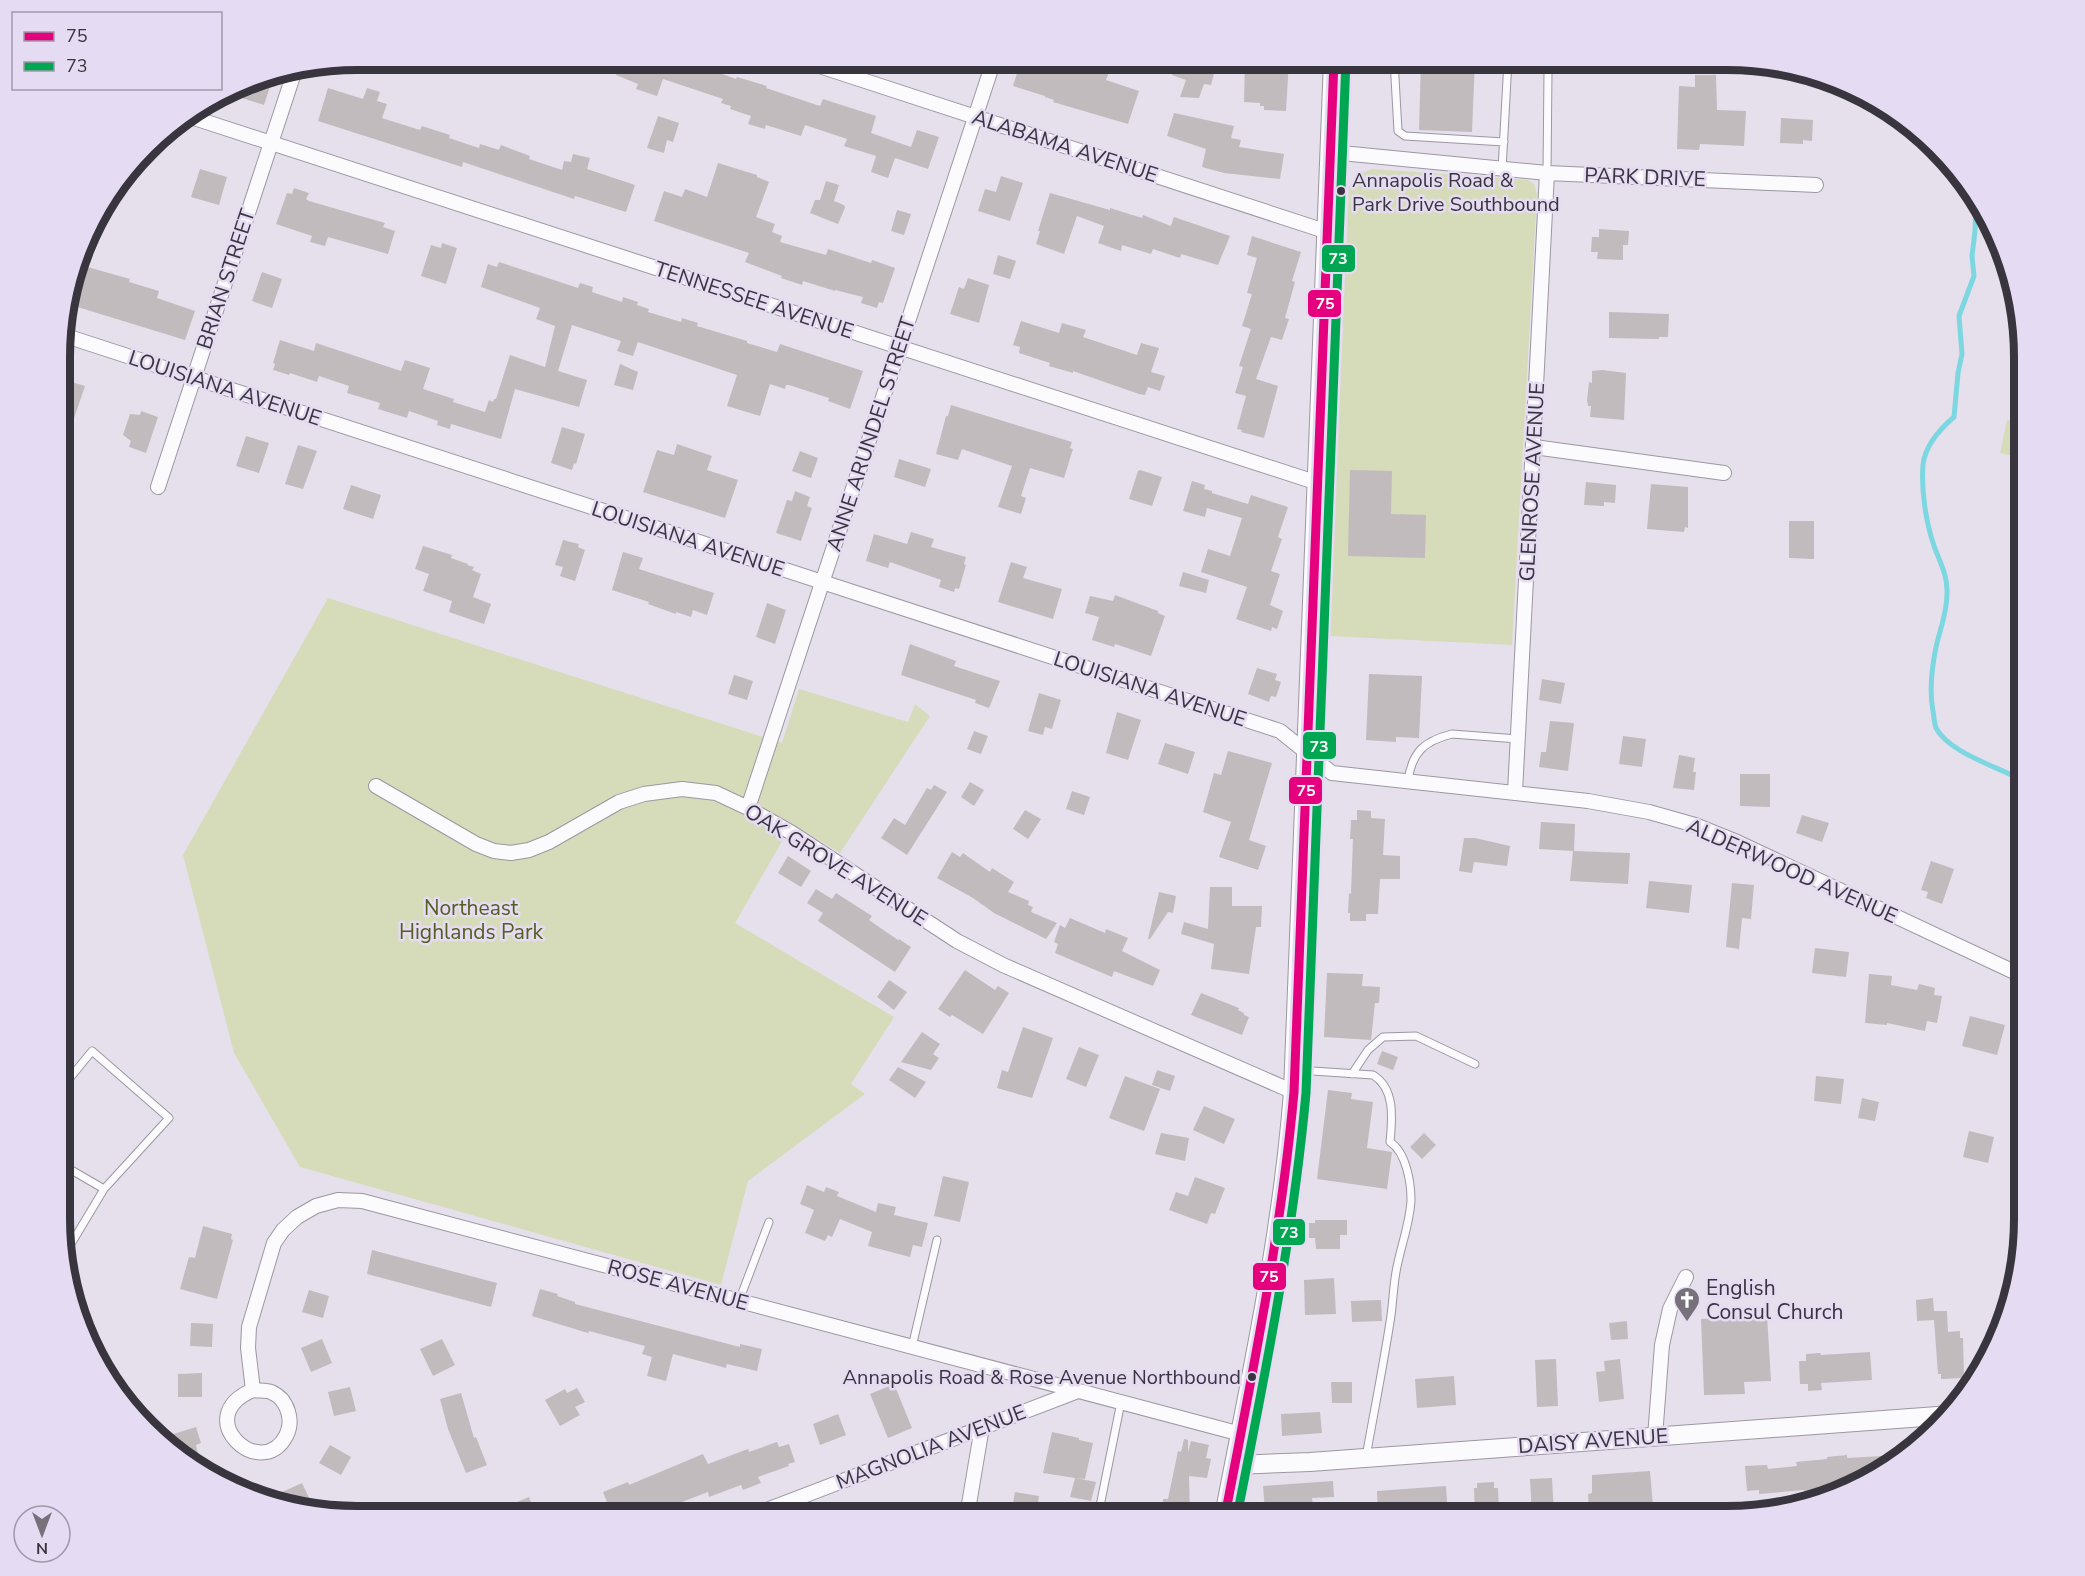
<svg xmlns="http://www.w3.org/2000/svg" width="2085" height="1576" viewBox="0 0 2085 1576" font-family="'Nunito Sans',sans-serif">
	<rect width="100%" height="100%" fill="#e6e0ed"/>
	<path fill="#d6dbb9" d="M1372,169l156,11 6,4 3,10 -25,451 -183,-9 20,-449c5,-10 12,-14 23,-18z
		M2007,420l18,4v35l-25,-6z
		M328,598l454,145 17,-54 109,33 7,-18 15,12 -90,137 -48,-29 -57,99 159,94 -43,67 14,10 -117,87 -27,104 -421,-118 -66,-114 -51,-198z"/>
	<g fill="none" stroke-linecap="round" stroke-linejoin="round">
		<path stroke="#7cd7e0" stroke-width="5" d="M1976,202l-1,29 -3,25 2,20 -15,40 3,38 -4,19 -4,44c-14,12 -29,28 -31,48 -2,26 3,57 11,81 6,16 14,30 13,48 0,19 -7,35 -11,53 -4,20 -7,44 -3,64 1,5 1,12 3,17 14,26 64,39 89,54"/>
	</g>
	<path fill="#c1bbbd" d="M622,60h62l52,19 1,-2 30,9 -1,2 54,18 3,-7 53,17 -5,17 40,14 6,-17 22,7 -11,32 -33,-11 -7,20 -17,-6 5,-16 -32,-10 3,-7 -42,-14 -4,11 -35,-11 -1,4 -17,-5 3,-8 -21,-7 1,-3 -10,-3 2,-4 -60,-20 -6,17 -21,-7 2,-5 -22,-9z
		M1021,60h28l37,12 3,-7 20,7 -3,8 33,11 -11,33 -75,-22 1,-2 -9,-3v-1l-32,-10z
		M1176,60l21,6 1,-5 18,5 -5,19 -7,-1 -5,14 -19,-1 6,-17 -14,-5z
		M1245,60h44l-3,51 -22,-1v-4h-4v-3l-16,-1z
		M1421,60h54l-3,72 -53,-2z
		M274,74l-10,31 -22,-7 4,-13 16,-9z
		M1695,75h21l1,35 29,1 -2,35 -44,-2 -1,6 -22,-1 2,-63 16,1z
		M328,88l35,11 4,-11 13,4 -3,9 10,3 -5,14 38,12 2,-4 28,9 -1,3 30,10 1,-4 19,6 2,-5 29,11 -1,3 33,11 2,-9 7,1 2,-8 17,4 -3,11 48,16 -9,27 -51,-16 -1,3 -111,-37 -1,5 -144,-46z
		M1174,113l60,13 -3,12 10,2 -2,7 45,7 -4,25 -56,-6 -22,-6 4,-18 -39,-13z
		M658,116l21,7 -6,19 -6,-2 -3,13 -17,-5z
		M1781,118l32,2 -1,21 -9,-1v4l-23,-1z
		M718,163l39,12v2l12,5 -13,35 19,7 -3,8 10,4 -2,6 46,13 2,-6 43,14 1,-3 23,8 -12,35 -4,-1 -2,6 -16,-5 2,-6 -28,-7v1l-32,-10 -1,4 -21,-7 1,-2 -37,-14 4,-9 -95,-32 10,-30 18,6 3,-8 22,8z
		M200,169l27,8 -8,28 -28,-8z
		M1001,176l22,7 -13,38 -32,-10 7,-22 11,3z
		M826,181l13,4 -5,16 10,4 1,3 -7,16 -28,-11 5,-13h5z
		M294,188l15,5 -3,6 3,2 76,22 -2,4 12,4 -7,23 -60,-17 -3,9 -15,-4 2,-6 -36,-12 11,-31 5,1z
		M1050,193l60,17v-2l32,10 1,-3 28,11 3,-9 56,19 -12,29 -37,-11 -1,4 -27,-9 -2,5 -29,-9 -1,6 -23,-8 6,-17 -27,-10 -13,38 -28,-10 4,-13h-2z
		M897,210l14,4 -7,21 -13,-4z
		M1599,229l30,2 -1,14h-5v15l-26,-1 1,-7h-7l1,-15h7z
		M1252,236l49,16 -9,29 3,1 -10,36 4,1 -7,21 -11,-3 -15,42 22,7 -14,52 -23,-6 1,-2 -5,-1 9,-33 -11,-3 8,-26 -4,-1 12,-37 -9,-3 10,-32 -5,-1 10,-35 -10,-3z
		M442,243l15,5 -11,36 -25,-8 10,-31 10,3z
		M998,255l18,6 -6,18 -17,-5z
		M499,262l79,26 2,-5 13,4 -1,5 30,10 1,-5 15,5 -1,3 12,4 -1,3 33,10 1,-4 16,5 -1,3 50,15v2l30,9 3,-8 83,27 -13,38 -22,-8 1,-3 -40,-13h-3l-1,4 -15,-5 -10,32 -33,-10 10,-31 -99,-33 -5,14 -16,-5 4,-10 -49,-16 -14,46 29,9 -8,27 -64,-18 -14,50 -50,-15 -1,5 -13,-4 1,-4 -29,-10 -2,7 -29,-9 2,-6 -33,-10 2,-7 -30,-10 -2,6 -27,-9 -1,2 -16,-5 2,-6 -2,-1 7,-23 34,11 2,-8 85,28 4,-11 25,8 -7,21 31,10 -1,3 32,10 4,-12 4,2 1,-3h2l14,-44 35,12 10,-41 -19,-7 4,-11 -59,-21 7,-23 9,3z
		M84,266l46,13 -1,3 30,9 -2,7 38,13 -10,29 -114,-35z
		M262,272l20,7 -10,29 -20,-7z
		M968,278l21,7 -10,38 -29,-9 9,-27 5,2z
		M1609,312l60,2 -1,23h-9v2l-50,-1z
		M1021,321l38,12 3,-10 24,7 -3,7 54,18 4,-12 18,5 -8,24 14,4 -5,15 -12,-4 -3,8 -6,-1 -66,-23v2l-24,-7 1,-3 -31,-10 1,-6 -7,-2z
		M620,364l18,8 -5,18 -19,-5z
		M1602,370l24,3 -2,47 -34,-3 1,-11h-3l-1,-6 2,-18 3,1v-12z
		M62,379l23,7 -20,59h-3z
		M951,405l121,37 -2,6 3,1 -9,29 -34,-10 -9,28 5,2 -5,16 -23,-7 14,-41 -50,-17 -4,11 -22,-6 10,-38h2z
		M141,411l17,6 -12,36 -17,-6 2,-6 -8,-6 7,-21 10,1z
		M562,427l23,7 -9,30 -2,-1 -2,7 -21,-7z
		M246,436l23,7 -10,30 -23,-7z
		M677,444l35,12 -5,14 31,10 -13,38 -82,-26 14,-42 17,5z
		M298,445l19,6 -14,38 -18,-5z
		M800,451l18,7 -7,20 -19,-7z
		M899,459l32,10 -6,18 -31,-10z
		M1140,470l22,7 -10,29 -23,-7 9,-28z
		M1350,470l42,1 -1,43 35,1 -1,43 -77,-2z
		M1192,481l13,4 -1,4 8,2v2l36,11 3,-9 37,12 -10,30 4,2 -11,32 9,3 -10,31 13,6 -6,18 -5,-2 -1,4 -35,-12 11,-32 -46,-15 7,-23 22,7 12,-38 -35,-10 -2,9 -22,-6z
		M1586,482l30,3 -1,18 -11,-1v4l-20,-1z
		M1651,484l37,3v41l-3,-1 -1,5 -37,-3z
		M351,485l30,10 -8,24 -30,-10z
		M795,491l15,6 -3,9 5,2 -11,33 -25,-8 11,-33 5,1z
		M1789,521h25v38l-25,-1z
		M911,532l23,7 -3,8 35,10 -2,7 2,1 -7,24 -4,-1 -1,4 -15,-5 2,-7 -51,-18 -2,6 -22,-7 8,-27 33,10z
		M563,540l16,4 -1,3 7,3 -10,31 -15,-5 3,-9 -8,-2z
		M423,546l29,9 -1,3 17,6 -1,1 7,2 -2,3 9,4 -8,23 18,7 -7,20 -35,-12 3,-11 -29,-10 6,-17 -14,-5z
		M623,552l20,6 -4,11 75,24 -7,22 -14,-5 -2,7 -15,-5v2l-28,-10 1,-2 -37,-12z
		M1011,562l16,5 -4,11 39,11 -9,30 -55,-17z
		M1183,572l26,8 -3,13 -27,-7z
		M1115,595l43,16v2l7,3 -14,40 -36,-12 -1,3 -22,-7 7,-23 -14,-4 5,-17 23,5z
		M767,603l19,7 -11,34 -19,-7z
		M910,644l46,17 -2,5 46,15 -11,27 -14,-5 1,-3 -75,-25z
		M1257,668l20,6 -2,6 6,2 -5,15 -5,-1 -2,6 -21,-8z
		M1369,674l53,2 -3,62 -23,-1v5l-30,-2z
		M734,675l19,6 -6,19 -19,-6z
		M1542,679l23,4 -4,21 -22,-4z
		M1039,693l22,7 -9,29 -7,-2 -2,8 -15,-4z
		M1117,712l24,8 -13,40 -22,-7z
		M1550,721l24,2 -6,48 -29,-4 2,-15h5z
		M974,731l14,5 -7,18 -14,-5z
		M1623,736l23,3 -4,28 -23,-3z
		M1165,743l30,9 -7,22 -30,-10z
		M1228,751l44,12 -23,77 17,6 -8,24 -39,-13 12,-35 -28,-10 11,-39 7,2z
		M1679,755l16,3 -2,14h3l-2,18 -21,-2z
		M1740,774h30v33l-30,-1z
		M970,782l14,8 -10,16 -13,-9z
		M934,785l13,7 -40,63 -26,-17 13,-20 11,7 22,-37 4,2z
		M1072,791l18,6 -6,18 -18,-6z
		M1025,810l16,9 -13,20 -15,-10z
		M1357,810l14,1v7l14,1 -2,36 17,1v23h-20l-2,35h-12v7h-16v-8h-2l1,-20 2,1 2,-55h-3l1,-19h6z
		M1802,815l27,8 -7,19 -26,-9z
		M1541,822l34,2 -1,27 56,2 -2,31 -58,-3 3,-30 -34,-2z
		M1464,838h11l35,8 -3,20 -33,-4 -2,11 -13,-2z
		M952,852l8,5 3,-4 27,19 2,-4 22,14 -6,10 21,9 -1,4 5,2 -2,5 26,11 -11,16 -52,-26 -21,-15 -36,-20z
		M788,856l23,15 -10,16 -23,-14z
		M1931,861l23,8 -12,35 -16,-6 2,-6 -7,-2z
		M1649,881l43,4 -3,28 -43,-5z
		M1732,883l22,2 -3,34 -9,-1 -3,31 -13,-2z
		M1210,887h22v19h30l-1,21h-5l-7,47 -38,-5 3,-25 -33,-10 3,-12 24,7z
		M816,889l16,10 4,-6 36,23 -3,4 29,20 1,-1 12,8 -16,25 -77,-51 5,-8 -16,-10z
		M1159,892l17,4 -3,17 -5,-1 -18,27h-2z
		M1070,918l35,15 1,-4 22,9 -6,13 38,19 -7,16 -39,-15 -2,6 -57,-24 3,-9 -4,-2 6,-17 5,3z
		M1815,948l34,4 -3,25 -34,-4z
		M965,970l30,20 3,-4 11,7 -26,41 -31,-19 -2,2 -12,-8z
		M1327,973l36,1 -1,12 18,1 -1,16h-4l-4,37 -47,-3z
		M1869,974l23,2 -1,9 26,5 2,-6 16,4 -1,7 8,1 -5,27 -10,-2 -2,10 -38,-8v2l-22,-2z
		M889,980l18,12 -13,18 -17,-13z
		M1201,993l38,15 -1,2 6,3v2l5,2 -7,18 -51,-20z
		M1970,1016l35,9 -8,30 -35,-9z
		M1023,1027l30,11 -21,60 -35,-10 5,-18 6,2z
		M922,1032l18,12 -7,10 6,4 -8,12 -30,-8z
		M1079,1047l20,8 -13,32 -20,-8z
		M1382,1051l16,6 -5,13 -16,-6z
		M898,1067l28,15 -11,16 -26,-18z
		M1157,1070l18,6 -5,15 -18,-6z
		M1125,1076l35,13 -16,42 -35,-13z
		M1816,1076l28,3 -3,25 -27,-3z
		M1328,1090l24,3 -1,6 22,3 -6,46 25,4 -5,37 -70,-10z
		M1862,1098l17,4 -4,19 -17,-3z
		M1204,1106l31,13 -11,25 -31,-14z
		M1969,1131l25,6 -6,26 -25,-6z
		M1161,1133l28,5 -4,23 -30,-7z
		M1424,1133l12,12 -14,14 -12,-12z
		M943,1176l26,6 -9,40 -26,-6z
		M1195,1177l30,11 -10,26 -4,-1 -4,11 -38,-14 7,-18 12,4z
		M807,1185l17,7 2,-5 13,5 -2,4 39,16 2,-9 18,4 -2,8 34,8 -6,24 -9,-2 -3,12 -42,-11 4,-14 -32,-13 -8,18 -4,-2 -3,6 -20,-8 9,-23 -14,-6z
		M1315,1220h32v15h-7v14h-24l-1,-11h-6v-15h6z
		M203,1226l29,8 -1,5 2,1 -16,59 -37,-10 9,-32 6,1z
		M372,1250l125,33 -6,24 -124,-33z
		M1334,1278l2,36 -31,1 -1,-35z
		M540,1289l18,5 -1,2 18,6v2l165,43v-3l22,5 -5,22 -30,-7 -1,4 -53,-14 -7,27 -19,-5 5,-19 -10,-3 3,-8 -56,-15 -1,2 -56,-17z
		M309,1290l20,6 -6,22 -21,-6z
		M1933,1298l1,13h13l1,21 12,-1v7h3l1,40 -23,1v-5h-3l-4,-54 -17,1 -1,-21z
		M1381,1300l1,21 -30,1 -1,-21z
		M1767,1315l4,66 -27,1 1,12 -41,1 -3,-76z
		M1627,1321l1,18 -17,1 -2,-17z
		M191,1323l22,1 -1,23 -22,-1z
		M322,1339l10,24 -21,9 -10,-24z
		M442,1339l13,26 -22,11 -13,-27z
		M1870,1352l2,28 -51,3 1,7 -14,1v-7h-8l-1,-23h7v-7l14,-1 1,2z
		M1556,1359l2,47 -21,1 -2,-47z
		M1620,1359l4,40 -25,3 -3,-30 9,-1 -1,-10z
		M202,1373v24h-24v-23z
		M1454,1376l2,29 -39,3 -2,-29z
		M1331,1382h21v21h-20z
		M894,1384l18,44 -24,10 -18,-44z
		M350,1387l6,24 -22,5 -6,-24z
		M577,1388l8,14 -10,5 5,8 -20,11 -15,-26 20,-11 2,4z
		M461,1393l13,45 2,-1 11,28 -21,8 -18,-44 -8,-30z
		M1320,1412l2,21 -40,3 -1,-22z
		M838,1414l8,21 -26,10 -7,-21z
		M196,1427l5,16 -5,2 5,22 -30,-19 -4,-12z
		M1052,1432l27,6v2l14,3 -8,36 -9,-1 20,4 -5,19 -21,-4 5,-19 -32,-5z
		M1184,1439l4,1v12l3,-11 18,4 -3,13 5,1 -4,19 -18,-2 1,40h-26l-1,-17h5l10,-48 3,1z
		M777,1442l2,5 10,-3 6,18 -7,2 1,2 -31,11 3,6 -18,7 -2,-5 -32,12 -1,-5 -39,15 -2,-4 -30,13 -25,-1 -9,-23 25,-10 1,3 74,-31 5,10 40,-15 1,3z
		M330,1445l21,12 -10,18 -22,-12z
		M1847,1455v3l52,-3 -40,30 -22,8 -32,1 -1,-4 -45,4v-4l-12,1 -2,-25 22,-1 1,4 29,-3 -1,-4 31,-3v-2z
		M1650,1471l3,35 -42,4v6h-17l-1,-9 -4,1 -1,-14 4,-1v-18z
		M1552,1478l2,37 -22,1 -2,-37z
		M1333,1481l1,16 -22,1 1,8 -14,1v4h-34l-2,-25z
		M1494,1482v6h4l1,26h-3v2l-21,-1 -1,-27h3v-5z
		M302,1483l9,19 -9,5 -14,-3 -6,-12z
		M1446,1486l2,30h-55v-4l-15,1 -1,-22z
		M1015,1492l24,4 -3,20h-25z
		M529,1497l7,18h-20l-4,-11z"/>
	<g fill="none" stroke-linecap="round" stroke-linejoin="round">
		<defs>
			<path id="service" d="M1394,60l4,71 7,5 99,6
				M1539,61l4,2 5,8 -1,102
				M1502,169l6,-108
				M1408,781c4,-29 16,-40 44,-47l66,5
				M1297,1070l76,5c23,14 19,45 17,67 16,10 21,40 21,58 -1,24 -11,48 -15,72 -3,16 -3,33 -6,50 -7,45 -16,90 -24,135
				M1352,1074l16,-24 15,-13 33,-1 59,28
				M61,1089l31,-38 77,67 -65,71
				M61,1164l43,25 -39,65
				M739,1301l30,-79
				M912,1347l25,-107
				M1098,1516l23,-114"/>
			<path id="minor" d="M801,60l527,172
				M191,117l1127,366
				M1331,152l216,21 269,12
				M63,335l1217,396 52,42 256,28 61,11 46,13 42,17 288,135
				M1534,447l190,26
				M158,487l137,-417
				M376,786l100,58 18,7 17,2 18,-3 20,-8 70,-40 25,-8 38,-5 34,4 32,15 44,25 165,108 46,24 291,127
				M1515,792l32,-619
				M748,808l246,-748
				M253,1390c5,1 13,0 18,2 17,7 23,29 15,44 -25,47 -97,-19 -33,-46l-5,-42 1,-21 25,-84 9,-13 14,-13 19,-11 22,-6 24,1 879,233
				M1655,1437l7,-92 8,-36 16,-32
				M751,1516l327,-125
				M967,1516l15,-89"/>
			<path id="tertiary" d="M1235,1465l75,-3 641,-47"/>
			<path id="secondary" d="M1225,1516c27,-141 58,-281 69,-424l40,-1032"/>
		</defs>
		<use href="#service" stroke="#9c97a1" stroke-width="9"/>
		<use href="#minor" stroke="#9c97a1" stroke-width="16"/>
		<use href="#tertiary" stroke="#9c97a1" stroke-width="20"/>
		<use href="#secondary" stroke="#9c97a1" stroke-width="22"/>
		<use href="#service" stroke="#fbfafc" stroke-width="7"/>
		<use href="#minor" stroke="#fbfafc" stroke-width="14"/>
		<use href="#tertiary" stroke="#fbfafc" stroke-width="18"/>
		<use href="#secondary" stroke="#fbfafc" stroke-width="20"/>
		<defs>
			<path id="bus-1" d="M1225,1516c27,-141 56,-281 69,-424l40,-1032"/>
			<path id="bus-2" d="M1237,1516c28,-141 56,-280 69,-423l40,-1033"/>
		</defs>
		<use href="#bus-1" stroke="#e5dbf2" stroke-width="14"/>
		<use href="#bus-2" stroke="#e5dbf2" stroke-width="14"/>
		<use href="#bus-1" stroke="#e5007d" stroke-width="9"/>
		<use href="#bus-2" stroke="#00a651" stroke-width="9"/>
	</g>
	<defs>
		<symbol id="church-pin" viewBox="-11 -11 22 30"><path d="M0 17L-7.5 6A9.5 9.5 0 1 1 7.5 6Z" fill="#76717b" stroke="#e5dbf2"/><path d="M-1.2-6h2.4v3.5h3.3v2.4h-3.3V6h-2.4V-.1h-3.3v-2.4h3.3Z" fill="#fff"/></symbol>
	</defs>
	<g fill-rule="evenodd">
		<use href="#church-pin" x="1672" y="1285" width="30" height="40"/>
	</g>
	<g fill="#39353e" stroke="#e5dbf2" stroke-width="2">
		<circle cx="1341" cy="191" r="5"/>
		<circle cx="1252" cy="1377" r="5"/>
	</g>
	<g text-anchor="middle" stroke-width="5" stroke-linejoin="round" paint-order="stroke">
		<g font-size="20" fill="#39353e" stroke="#e5dbf2" text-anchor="start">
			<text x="1352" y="187">Annapolis Road &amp;<tspan x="1352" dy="24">Park Drive Southbound</tspan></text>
			<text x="1241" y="1384" text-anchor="end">Annapolis Road &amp; Rose Avenue Northbound</text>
		</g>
		<g font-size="21" fill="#39353e" stroke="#e5dbf2">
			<text transform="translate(1065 146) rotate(18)" y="7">ALABAMA AVENUE</text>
			<text transform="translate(1645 177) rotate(2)" y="7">PARK DRIVE</text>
			<text transform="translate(226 279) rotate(-72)" y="7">BRIAN STREET</text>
			<text transform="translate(754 300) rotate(18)" y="7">TENNESSEE AVENUE</text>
			<text transform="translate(225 388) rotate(18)" y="7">LOUISIANA AVENUE</text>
			<text transform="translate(871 434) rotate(-72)" y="7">ANNE ARUNDEL STREET</text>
			<text transform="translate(1532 482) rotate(-87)" y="7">GLENROSE AVENUE</text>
			<text transform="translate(688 539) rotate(18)" y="7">LOUISIANA AVENUE</text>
			<text transform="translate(1150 689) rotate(18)" y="7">LOUISIANA AVENUE</text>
			<text transform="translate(836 865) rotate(32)" y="7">OAK GROVE AVENUE</text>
			<text transform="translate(1792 871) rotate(24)" y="7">ALDERWOOD AVENUE</text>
			<text transform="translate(678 1285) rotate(15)" y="7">ROSE AVENUE</text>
			<text transform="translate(1593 1441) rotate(-4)" y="7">DAISY AVENUE</text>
			<text transform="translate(931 1447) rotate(-21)" y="7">MAGNOLIA AVENUE</text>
		</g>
		<g font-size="21" fill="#535e1f" stroke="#e5dbf2">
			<text x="471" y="915">Northeast<tspan x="471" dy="24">Highlands Park</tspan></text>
		</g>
		<g font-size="21" fill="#39353e" stroke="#e5dbf2" text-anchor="start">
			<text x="1706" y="1295">English<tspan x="1706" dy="24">Consul Church</tspan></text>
		</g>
	</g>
	<path d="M0 0H2085V1576H0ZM357 70H1727A287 287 0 0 1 2014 357V1219A287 287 0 0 1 1727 1506H357A287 287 0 0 1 70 1219V357A287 287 0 0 1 357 70Z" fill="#e5dbf2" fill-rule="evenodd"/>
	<path fill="none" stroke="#39353e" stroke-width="8" d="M357 70H1727A287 287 0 0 1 2014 357V1219A287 287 0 0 1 1727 1506H357A287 287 0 0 1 70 1219V357A287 287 0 0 1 357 70Z"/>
	<g stroke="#e5dbf2" stroke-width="2">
		<rect x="1321" y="244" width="35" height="29" rx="6" fill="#00a651"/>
		<rect x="1307" y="289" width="35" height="29" rx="6" fill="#e5007d"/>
		<rect x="1302" y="731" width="35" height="29" rx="6" fill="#00a651"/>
		<rect x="1288" y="776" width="35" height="29" rx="6" fill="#e5007d"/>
		<rect x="1272" y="1218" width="34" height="28" rx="6" fill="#00a651"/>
		<rect x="1252" y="1262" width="35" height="29" rx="6" fill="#e5007d"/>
	</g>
	<g font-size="16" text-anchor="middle" font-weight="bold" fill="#fff">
		<text x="1338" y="264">73</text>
		<text x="1325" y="309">75</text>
		<text x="1319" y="752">73</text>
		<text x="1306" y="796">75</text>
		<text x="1289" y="1238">73</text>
		<text x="1269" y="1282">75</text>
	</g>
	<rect x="12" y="12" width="210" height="78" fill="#e5dbf2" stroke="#a099aa" stroke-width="1.5"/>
	<rect x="24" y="32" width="30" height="9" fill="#e5007d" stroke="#a099aa" stroke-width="1.5"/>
	<text x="66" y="42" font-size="18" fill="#39353e">75</text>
	<rect x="24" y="62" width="30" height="9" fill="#00a651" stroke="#a099aa" stroke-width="1.5"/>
	<text x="66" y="72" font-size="18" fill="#39353e">73</text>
	<g transform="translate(42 1534) rotate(180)"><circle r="28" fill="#e5dbf2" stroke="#a099aa" stroke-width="1.5"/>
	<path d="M0-4.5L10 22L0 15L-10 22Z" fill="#76717b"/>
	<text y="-9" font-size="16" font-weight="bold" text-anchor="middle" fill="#39353e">N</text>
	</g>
</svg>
